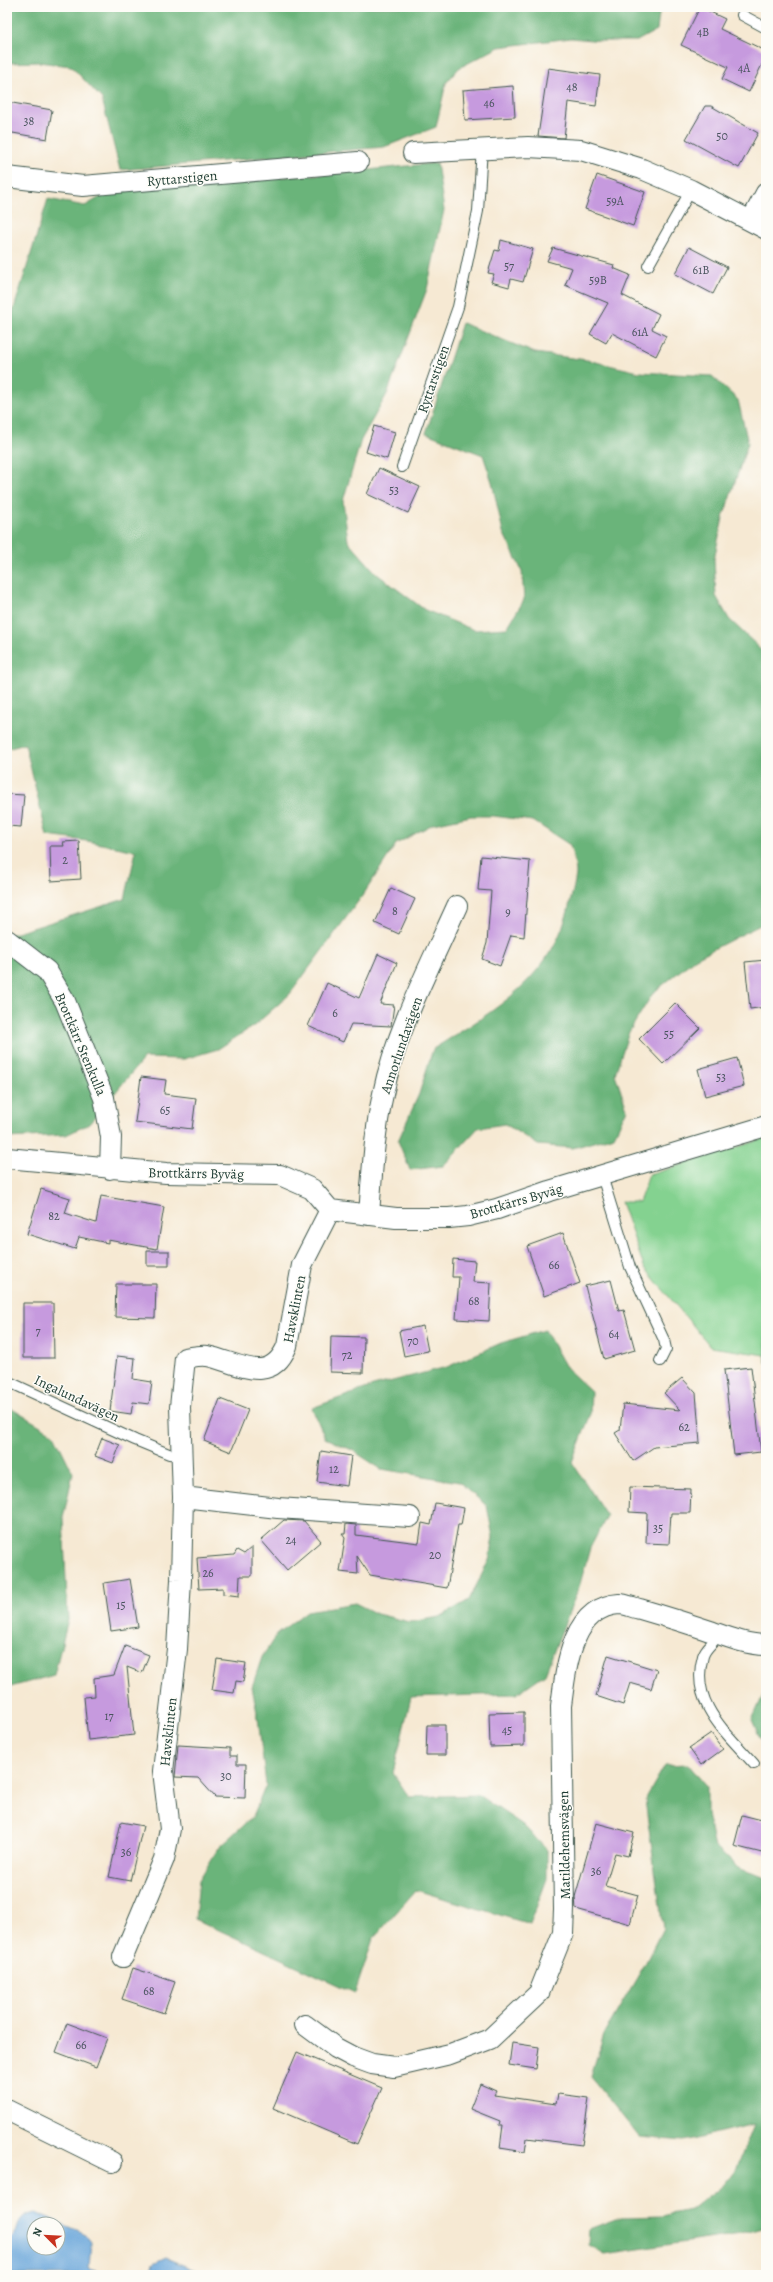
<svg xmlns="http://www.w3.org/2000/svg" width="773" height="2282" viewBox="0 0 773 2282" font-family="Alegreya,serif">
	<rect width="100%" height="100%" fill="#fdfcf7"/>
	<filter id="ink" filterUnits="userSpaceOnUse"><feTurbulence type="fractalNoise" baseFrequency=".025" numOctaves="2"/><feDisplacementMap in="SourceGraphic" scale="8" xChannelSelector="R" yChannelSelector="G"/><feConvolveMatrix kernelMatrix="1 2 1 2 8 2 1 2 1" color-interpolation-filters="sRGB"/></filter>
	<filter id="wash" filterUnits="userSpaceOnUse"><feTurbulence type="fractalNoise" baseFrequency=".012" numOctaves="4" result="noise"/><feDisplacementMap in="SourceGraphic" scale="16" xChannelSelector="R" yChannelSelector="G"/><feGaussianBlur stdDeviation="0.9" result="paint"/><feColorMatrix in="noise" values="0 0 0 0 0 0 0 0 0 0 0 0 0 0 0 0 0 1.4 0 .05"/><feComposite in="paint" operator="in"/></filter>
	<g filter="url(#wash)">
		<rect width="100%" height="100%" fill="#f6e9d3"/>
		<path fill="#84d290" stroke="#528862" d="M766,1138v225l-1,-8 -54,-8 -67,-80 -23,-65h18l10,-27z"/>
		<path fill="#6bb47a" stroke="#457857" d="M7,7h653l-3,23 -20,11h-35l-31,-3 -72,9 -40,21 -13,15 -10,44 -52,20 -264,23 -18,-71 -31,-33 -33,-4 -31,1z
			M437,163l7,47 -17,79 -40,105 -26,46 -18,61 5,40 29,33 48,36 49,20 33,-2 17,-28 -2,-29 -19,-39 -11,-50 -9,-27 -57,-22 36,-110 73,30 52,7 52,12 73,4 26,24 10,43 -25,75 -9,41 2,37 13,23 37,35v268l-70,36 -43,35 -24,39 -14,42 12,35 -13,27 -41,12 -35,-3 -33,-21 -27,4 -35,38 -33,4 -12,-29 21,-47 14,-45c62,-39 123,-72 138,-151 2,-7 4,-16 5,-24 0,-9 -4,-20 -6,-29l-37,-24 -40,-5h-22l-38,8 -37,20 -31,48 -75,102 -35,31 -37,24 -34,10 -40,-1 -55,66 -23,11 -59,3v-202l118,-37 11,-48 -49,-10 -40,-5 -22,-92 -18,5v-418l41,-132 37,7 27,-16 226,-17z
			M545,1330l22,39 24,22 -1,25 -18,46 35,54 -17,32 -10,36 -35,90 -29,20 -105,3 -18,76 16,24 69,-2 45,30 24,25v29l-17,45 -114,-34 -43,49 -18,54 -160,-74 4,-39 20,-33 34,-31 13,-31 -8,-67 -6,-31 10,-30 15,-23 30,-23 48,-8 22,11 33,8 30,-5 29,-17 20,-40 4,-23 -6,-31 -28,-24 -78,-13 -29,-19 -27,-12 -13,-30 61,-22 74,-19 54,-24z
			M7,1406l47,28 19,39 -10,45 5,102 -14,55 -47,13z
			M766,1689v62l-14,-31z
			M688,1764l19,23v27l6,30 25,24 28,10v349l-24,7 -138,20 -16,-9 1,-16 32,-12 41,-1 28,-6 44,-35 20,-51 -70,17 -45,-4 -48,-60 13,-43 41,-70 18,-36 -18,-128 20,-35z"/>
		<path fill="#69a6da" stroke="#447287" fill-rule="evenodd" d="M35,2212l49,21 7,9 -2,26 25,7h-107v-33c16,-10 4,-25 28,-30zM34,2224h24v24h-24z
			M166,2258l41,17h-61l4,-1 3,-10z"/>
		<g id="blocks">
			<path fill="#c69ade" d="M700,7l25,12 -5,10 46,22v5l-17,36 -27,-13 6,-12 -47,-22z
				M548,68l52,7 -4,31 -28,-4 -4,36 -26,-2z
				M513,86l2,31 -50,3 -2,-30z
				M7,102l45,8 -5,29 -40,-7z
				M705,106h6l47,27 -19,35 -53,-29z
				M597,175l48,17 -12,34 -48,-17z
				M501,240l32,9 -10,33 -12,-3 -2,8 -18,-5 3,-8 -6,-1 7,-23 4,1z
				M689,247l38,20 -14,27 -38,-20z
				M553,248l61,17 -1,3 17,7 -8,20 37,19 -7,15 14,7 -10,20 -44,-23 -6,10 -16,-9 18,-31 -43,-18 7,-17 -25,-7z
				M374,426l21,6 -8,27 -21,-7z
				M379,468l41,19 -12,26 -41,-19z
				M7,794l17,1 -3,32 -14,-1z
				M79,841l2,38 -30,2 -1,-35h14l-1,-4z
				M481,856l49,5 -6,76 -13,-2 -11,31 -18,-7 5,-16 4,-52 -13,-1z
				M391,888l24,11 -16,35 -24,-11z
				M378,954l19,9 -17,41 14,1 -3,21 -40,-2 -8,18 -35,-16 19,-43 32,15z
				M766,960v47l-16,2 -5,-47z
				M675,1003l25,25 -37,36 -24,-25z
				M737,1058l7,28 -39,10 -7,-27z
				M141,1077l25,3 -2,14 32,4 -4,31 -57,-7z
				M41,1189l29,9 -5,15 31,10 5,-27 63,11 -7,42 -49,-9v3l-29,-6 -4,12 -48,-15z
				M563,1233l17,50 -36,13 -17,-50z
				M147,1251h22v15h-22z
				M453,1259l22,2 -2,21 18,1 -2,38 -33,-2 3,-42h-7z
				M611,1280l8,31 5,-1 11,40 -31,9 -19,-73z
				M116,1284h40l-1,34 -40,-1z
				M23,1303h30l1,55h-31z
				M423,1326l5,25 -24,5 -5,-25z
				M331,1336l33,1 -1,36 -33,-1z
				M117,1356l18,2 -2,21 19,3 -3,22 -16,-2 -2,12 -21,-3z
				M751,1367l10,85 -27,3 -10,-85z
				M682,1378l14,15 4,50 -46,4 -21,14 -18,-28 5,-3 3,-26 57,6 -16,-17z
				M220,1399l28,11 -17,42 -27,-11z
				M102,1438l18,7 -7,18 -18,-7z
				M321,1451l30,5 -4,30 -30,-4z
				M630,1487l61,2 -1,24h-19l-2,31 -23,-1 1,-30 -18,-1z
				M435,1503l29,5 -3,17h-3l-11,63 -77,-13 -13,-19 1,18 -18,-2 5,-34 -3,-4h3l1,-10 10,1v10l63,8 3,-20 9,2z
				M284,1520l20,1 17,20 -34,29 -26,-30z
				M252,1547v29h-12l-1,20 -16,-2v-6l-24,1 -2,-31 37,-3 3,-5 7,4z
				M130,1579l8,48 -27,4 -7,-48z
				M125,1646l24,9 -7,18 -15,-6 7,68 -46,5 -4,-43 11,-1 -1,-18 20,-3z
				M608,1655l49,15 -6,19 -21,-6 -7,22 -27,-9z
				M217,1659l29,4 -3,19 -7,-1 -2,12 -22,-3z
				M524,1712v34l-34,1 -1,-34z
				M427,1725h18v30h-19z
				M711,1733l12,16 -22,16 -12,-17z
				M178,1745l52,3v8h7v8h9l-1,34 -30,-1 -17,-19 -23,-1z
				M742,1815l24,6v33l-32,-8z
				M121,1822l22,4 -13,55 -21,-4z
				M596,1823l38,10 -6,23 -13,-3 -10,33 33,9 -8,29 -54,-15 -1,-12z
				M133,1968l42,14 -11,31 -42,-14z
				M67,2023l40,15 -11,29 -40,-15z
				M512,2043l27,4 -3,22 -27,-4z
				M297,2052l85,36 -25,56 -84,-36z
				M480,2084l16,7 -2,4 62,9 2,-10 31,4 -7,47 -55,-7 -2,14 -25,-4 3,-23h-4l1,-4 -30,-12z"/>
		</g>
	</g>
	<g filter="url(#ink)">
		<use href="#blocks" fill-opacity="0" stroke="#3f574c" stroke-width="1"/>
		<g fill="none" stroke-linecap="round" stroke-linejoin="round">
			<defs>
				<path id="lane" d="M742,15l24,13
					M648,266l43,-76
					M402,467l56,-160 20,-96 4,-63
					M602,1176l28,91 34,73 2,9 -6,12
					M7,1381l128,59 34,14 11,1
					M718,1634c-3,9 -12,12 -15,22 -14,47 24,77 51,108"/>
				<path id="street" d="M413,153l115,-6 53,3 61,19 49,21 75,39
					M7,177l76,9 275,-24
					M751,221l15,-28
					M7,940l40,31 18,30 39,97 7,39 -1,32
					M7,1158l159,15 114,2 32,14 18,21 66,8h53l19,-2 29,-7 52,-18 217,-65
					M369,1215c3,-40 5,-81 14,-121 13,-64 47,-128 74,-188
					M183,1497l95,11 132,9
					M123,1957l41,-98 6,-30 -7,-58 14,-122 4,-69 2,-83 -3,-90 5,-49c7,-1 15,-3 22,-2 30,6 63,31 80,-10l15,-81 28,-55
					M305,2025l31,23 17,9 19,7 22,3 56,-13 40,-15 49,-46 24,-60 1,-24 -3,-203c5,-37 10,-99 58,-102 7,0 15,4 21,5 24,7 47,14 70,22 17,6 38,14 56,14
					M7,2110l105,52"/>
			</defs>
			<use href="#lane" stroke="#3f574c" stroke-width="12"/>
			<use href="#street" stroke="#3f574c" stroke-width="22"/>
			<use href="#lane" stroke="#fff" stroke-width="10"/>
			<use href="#street" stroke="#fff" stroke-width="20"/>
		</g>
	</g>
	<g text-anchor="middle" stroke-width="3" stroke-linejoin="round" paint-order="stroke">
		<g font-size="12" fill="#49545e">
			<text x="703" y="36">4B</text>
			<text x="744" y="72">4A</text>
			<text x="572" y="91">48</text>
			<text x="489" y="107">46</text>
			<text x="29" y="125">38</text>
			<text x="722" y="140">50</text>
			<text x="615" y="205">59A</text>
			<text x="509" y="270">57</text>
			<text x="701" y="274">61B</text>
			<text x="598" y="284">59B</text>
			<text x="640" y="336">61A</text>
			<text x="394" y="494">53</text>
			<text x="65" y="864">2</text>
			<text x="395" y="915">8</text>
			<text x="508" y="916">9</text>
			<text x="335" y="1017">6</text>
			<text x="669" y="1038">55</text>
			<text x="721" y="1081">53</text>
			<text x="165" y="1114">65</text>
			<text x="54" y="1220">82</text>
			<text x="554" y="1269">66</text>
			<text x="474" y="1305">68</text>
			<text x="38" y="1335">7</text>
			<text x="614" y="1338">64</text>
			<text x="413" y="1345">70</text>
			<text x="347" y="1359">72</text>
			<text x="684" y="1431">62</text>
			<text x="334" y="1473">12</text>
			<text x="658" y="1532">35</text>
			<text x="291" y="1544">24</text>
			<text x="435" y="1559">20</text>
			<text x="208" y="1577">26</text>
			<text x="121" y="1609">15</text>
			<text x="109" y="1720">17</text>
			<text x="507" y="1734">45</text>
			<text x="226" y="1780">30</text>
			<text x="126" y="1856">36</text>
			<text x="596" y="1875">36</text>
			<text x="149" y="1995">68</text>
			<text x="81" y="2049">66</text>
		</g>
		<g font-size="14" fill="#1f3d34" stroke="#fdfcf7">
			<text transform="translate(182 178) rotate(-5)" y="5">Ryttarstigen</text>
			<text transform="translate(433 379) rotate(-71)" y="5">Ryttarstigen</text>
			<text transform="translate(81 1044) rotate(67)" y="5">Brottkärr Stenkulla</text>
			<text transform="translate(401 1045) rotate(-71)" y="5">Annorlundavägen</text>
			<text transform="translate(196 1173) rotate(1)" y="5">Brottkärrs Byväg</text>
			<text transform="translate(516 1201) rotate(-16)" y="5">Brottkärrs Byväg</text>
			<text transform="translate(294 1309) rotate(-79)" y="5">Havsklinten</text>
			<text transform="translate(77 1398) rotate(25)" y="5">Ingalundavägen</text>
			<text transform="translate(168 1732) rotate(-84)" y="5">Havsklinten</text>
			<text transform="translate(564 1845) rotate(-91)" y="5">Matildehemsvägen</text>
		</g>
	</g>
	<rect width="773" height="2282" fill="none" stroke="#fdfcf7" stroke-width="24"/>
	<g transform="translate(46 2236) rotate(294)"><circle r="19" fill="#fdfcf7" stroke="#a4b0a9"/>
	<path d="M0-3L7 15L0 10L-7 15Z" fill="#c8321e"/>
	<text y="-6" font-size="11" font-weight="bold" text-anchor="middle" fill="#1f3d34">N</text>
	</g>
</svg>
